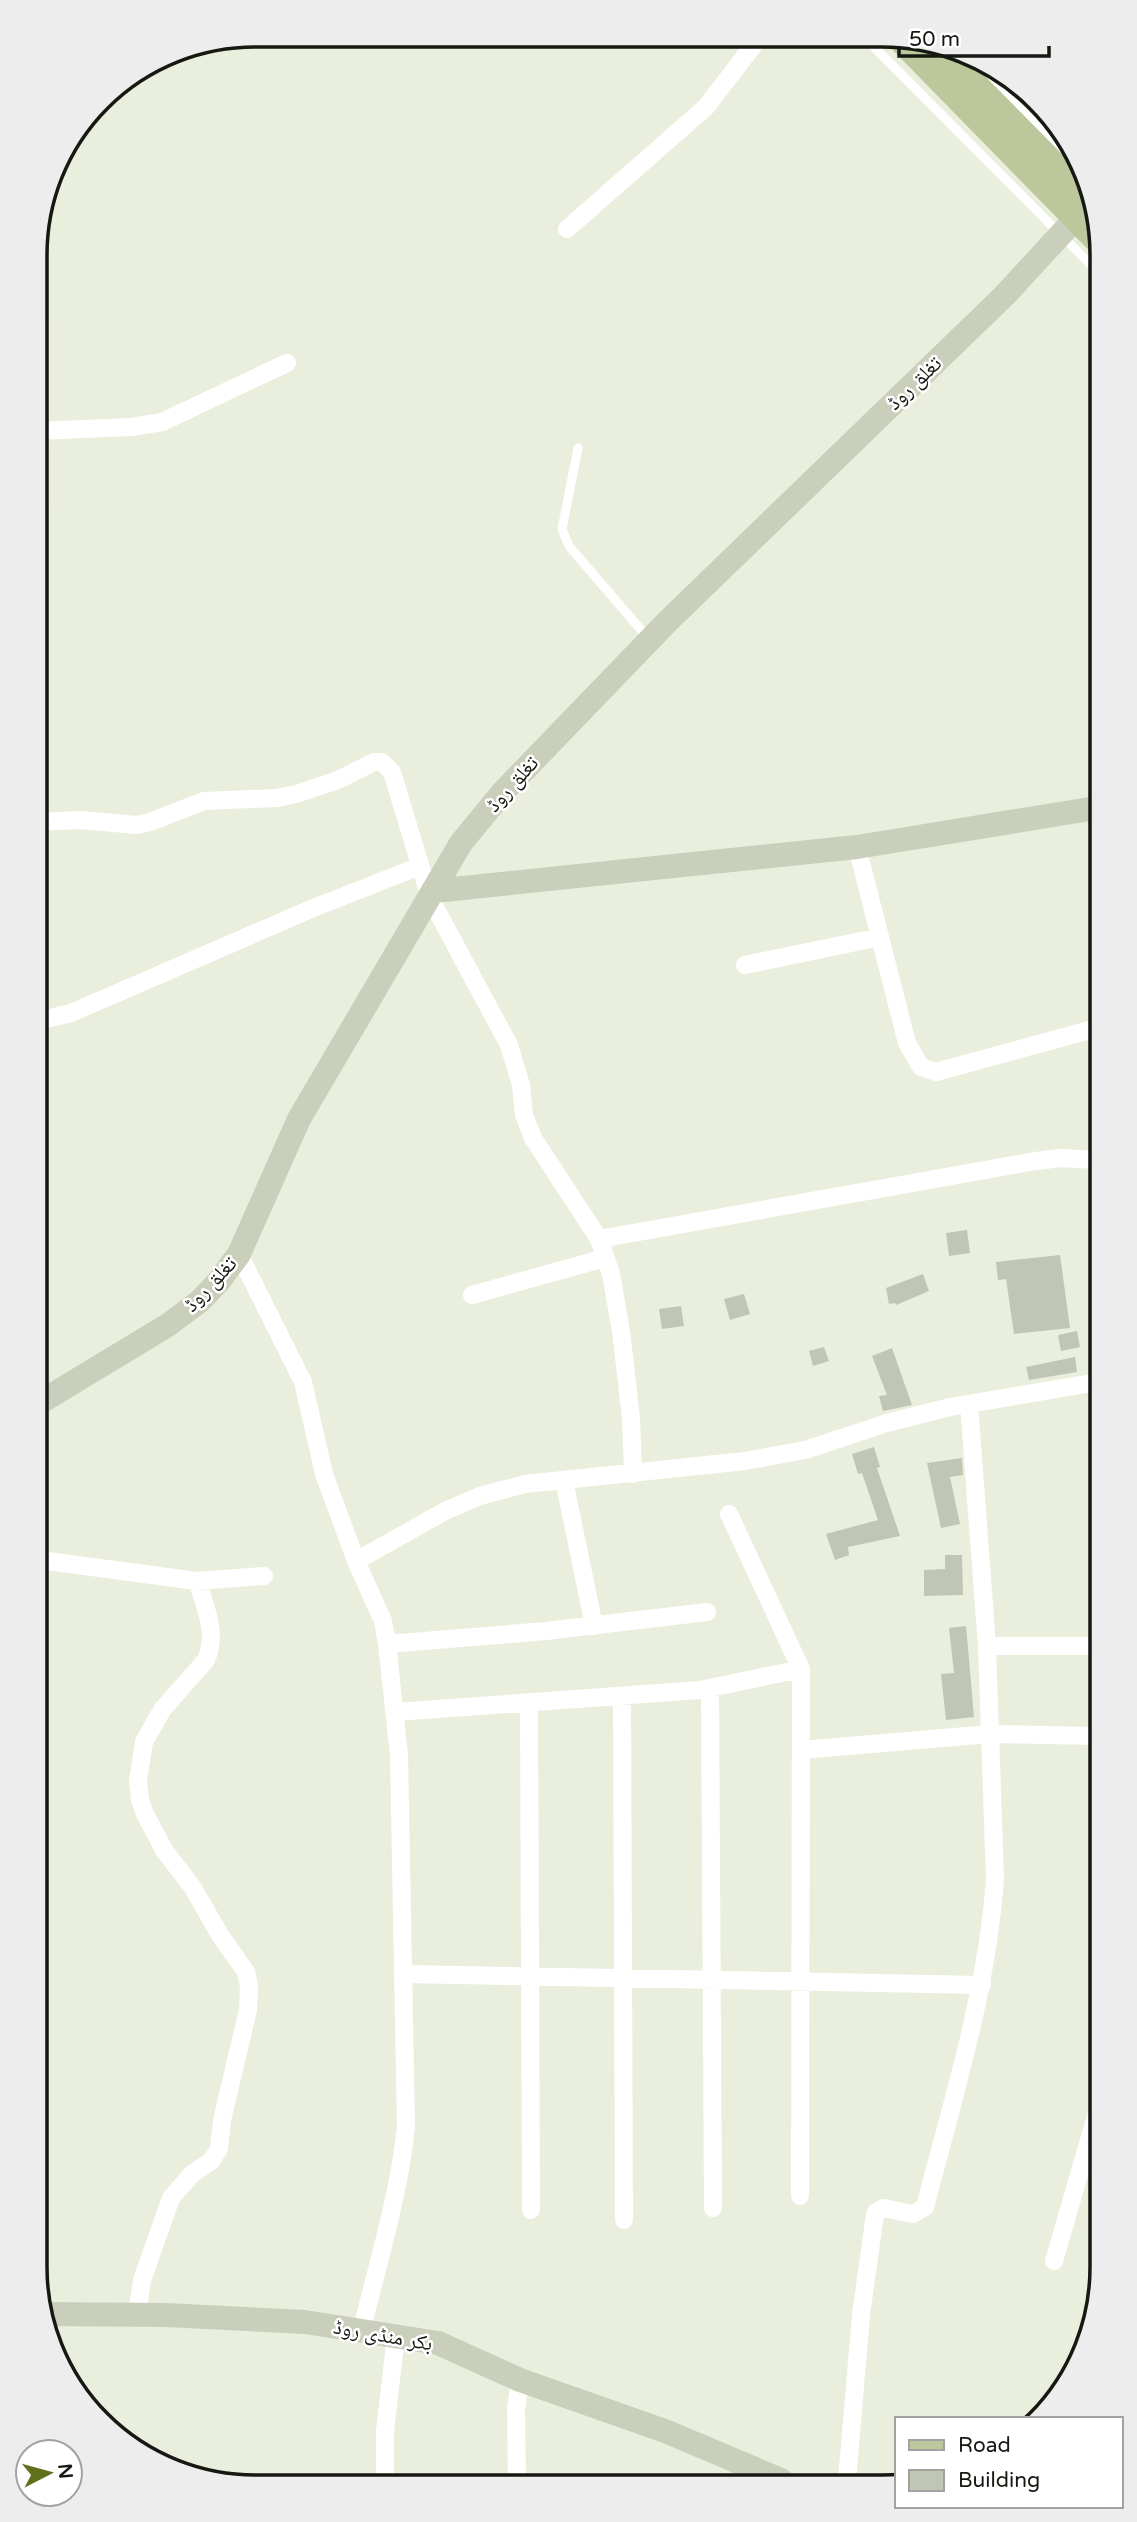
<svg xmlns="http://www.w3.org/2000/svg" width="1137" height="2522" viewBox="0 0 1137 2522" font-family="'Varela Round','Noto Naskh Arabic',sans-serif">
	<rect width="100%" height="100%" fill="#eaefdd"/>
	<path fill="#c1c6b4" d="M967,1230l3,23 -21,3 -3,-23z
		M1060,1255l10,73 -56,6 -8,-55 -8,1 -2,-18z
		M923,1274l6,17 -33,14 -1,-2 -6,1 -3,-16z
		M744,1294l6,20 -20,6 -6,-21z
		M681,1306l3,20 -22,3 -3,-20z
		M1077,1331l3,16 -19,4 -3,-16z
		M824,1347l5,14 -16,5 -4,-15z
		M892,1348l20,57 -29,6 -4,-15 8,-1 -15,-39z
		M1075,1357l2,15 -48,8 -3,-13z
		M874,1447l6,20 -3,1 23,68 -52,11 1,8 -14,5 -9,-26 52,-14 -16,-47 -4,1 -6,-20z
		M962,1458l1,17 -13,2 10,47 -19,4 -14,-65z
		M945,1555h17l1,40 -39,1v-26l21,-1z
		M966,1626l8,91 -28,3 -5,-46 13,-1 -5,-45z"/>
	<g fill="none" stroke-linecap="round" stroke-linejoin="round">
		<path stroke="#fff" stroke-width="9" d="M866,39l229,230
			M976,65l108,108
			M578,448l-16,81 7,17 79,92"/>
		<path stroke="#fff" stroke-width="18" d="M567,229l139,-122 53,-69
			M36,431l95,-4 31,-5 125,-59
			M37,822l43,-2 57,5 13,-3 54,-21 73,-3 19,-4 42,-14 36,-18h8l10,10 38,126 79,147 12,40 3,30 9,23 66,101 12,35 10,57 10,87 2,56
			M857,847l50,196 14,24 15,5 161,-44
			M745,965l135,-28
			M38,1021l33,-8 240,-104 109,-43
			M599,1239l437,-78 25,-3 37,2
			M239,1254l64,128 21,92 32,87 27,60 4,23 12,111 7,372c-7,68 -28,135 -44,202
			M472,1295l133,-37
			M564,1480l30,146
			M729,1514l72,155 -1,527
			M40,1560l157,21 67,-5
			M356,1561l89,-50 35,-15 45,-12 220,-23 60,-11 82,-27 63,-16 148,-25
			M387,1644l159,-13 161,-19
			M987,1646h112
			M710,1688l3,520
			M622,1696l2,524
			M529,1703l2,507
			M396,1712l304,-22 101,-21
			M801,1750l189,-16 110,2
			M403,1974l579,11
			M1054,2261l47,-162
			M137,2314l5,-34 29,-82 21,-24 19,-13 8,-12 3,-29 26,-110 1,-24 -3,-14 -26,-37 -27,-47 -29,-38 -19,-36 -5,-14 -2,-19 6,-39 18,-32 44,-50c12,-26 -1,-54 -9,-79
			M847,2480l14,-165 13,-94 2,-9 7,-4 30,6 12,-7c28,-108 62,-216 70,-328l-8,-233 -18,-242
			M517,2481l-1,-72 4,-29
			M385,2482v-51l11,-95"/>
		<path stroke="#cacfbb" stroke-width="24" d="M434,891l423,-44 239,-39
			M39,1403l129,-78 32,-24 19,-20 20,-27 60,-135 162,-276 41,-50 166,-172 337,-326 70,-76
			M43,2314l123,1 139,7 133,21 82,37 145,51 116,49"/>
		<path stroke="#bcc79b" stroke-width="26" d="M900,39l195,199
			M936,45l158,160"/>
	</g>
	<g text-anchor="middle" stroke-width="5" stroke-linejoin="round" paint-order="stroke">
		<g font-size="21" fill="#161812" stroke="#fff">
			<text transform="translate(914 383) rotate(-44)" y="7">تغلق روڈ</text>
			<text transform="translate(512 784) rotate(-48)" y="7">تغلق روڈ</text>
			<text transform="translate(210 1284) rotate(-47)" y="7">تغلق روڈ</text>
			<text transform="translate(383 2335) rotate(10)" y="7">بکر منڈی روڈ</text>
		</g>
	</g>
	<path d="M0 0H1137V2522H0ZM255 47H882A208 208 0 0 1 1090 255V2267A208 208 0 0 1 882 2475H255A208 208 0 0 1 47 2267V255A208 208 0 0 1 255 47Z" fill="#ecedec" fill-rule="evenodd"/>
	<path fill="none" stroke="#161812" stroke-width="3.5" d="M255 47H882A208 208 0 0 1 1090 255V2267A208 208 0 0 1 882 2475H255A208 208 0 0 1 47 2267V255A208 208 0 0 1 255 47Z"/>
	<rect x="895" y="2417" width="228" height="91" fill="#ffffff" stroke="#a2a3a0" stroke-width="2"/>
	<rect x="909" y="2440" width="35" height="10" fill="#bcc79b" stroke="#a2a3a0" stroke-width="2"/>
	<text x="958" y="2452" font-size="21" fill="#161812">Road</text>
	<rect x="909" y="2470" width="35" height="21" fill="#c1c6b4" stroke="#a2a3a0" stroke-width="2"/>
	<text x="958" y="2487" font-size="21" fill="#161812">Building</text>
	<g transform="translate(49 2473) rotate(84)"><circle r="33" fill="#ffffff" stroke="#a2a3a0" stroke-width="2"/>
	<path d="M0-5L12 26L0 18L-12 26Z" fill="#60711e"/>
	<text y="-10" font-size="19" font-weight="bold" text-anchor="middle" fill="#161812">N</text>
	</g>
	<path d="M899 46v10h150v-10" fill="none" stroke="#161812" stroke-width="3.5"/>
	<text x="909" y="46" font-size="21" fill="#161812" stroke="#ffffff" stroke-width="5" paint-order="stroke">50 m</text>
</svg>
